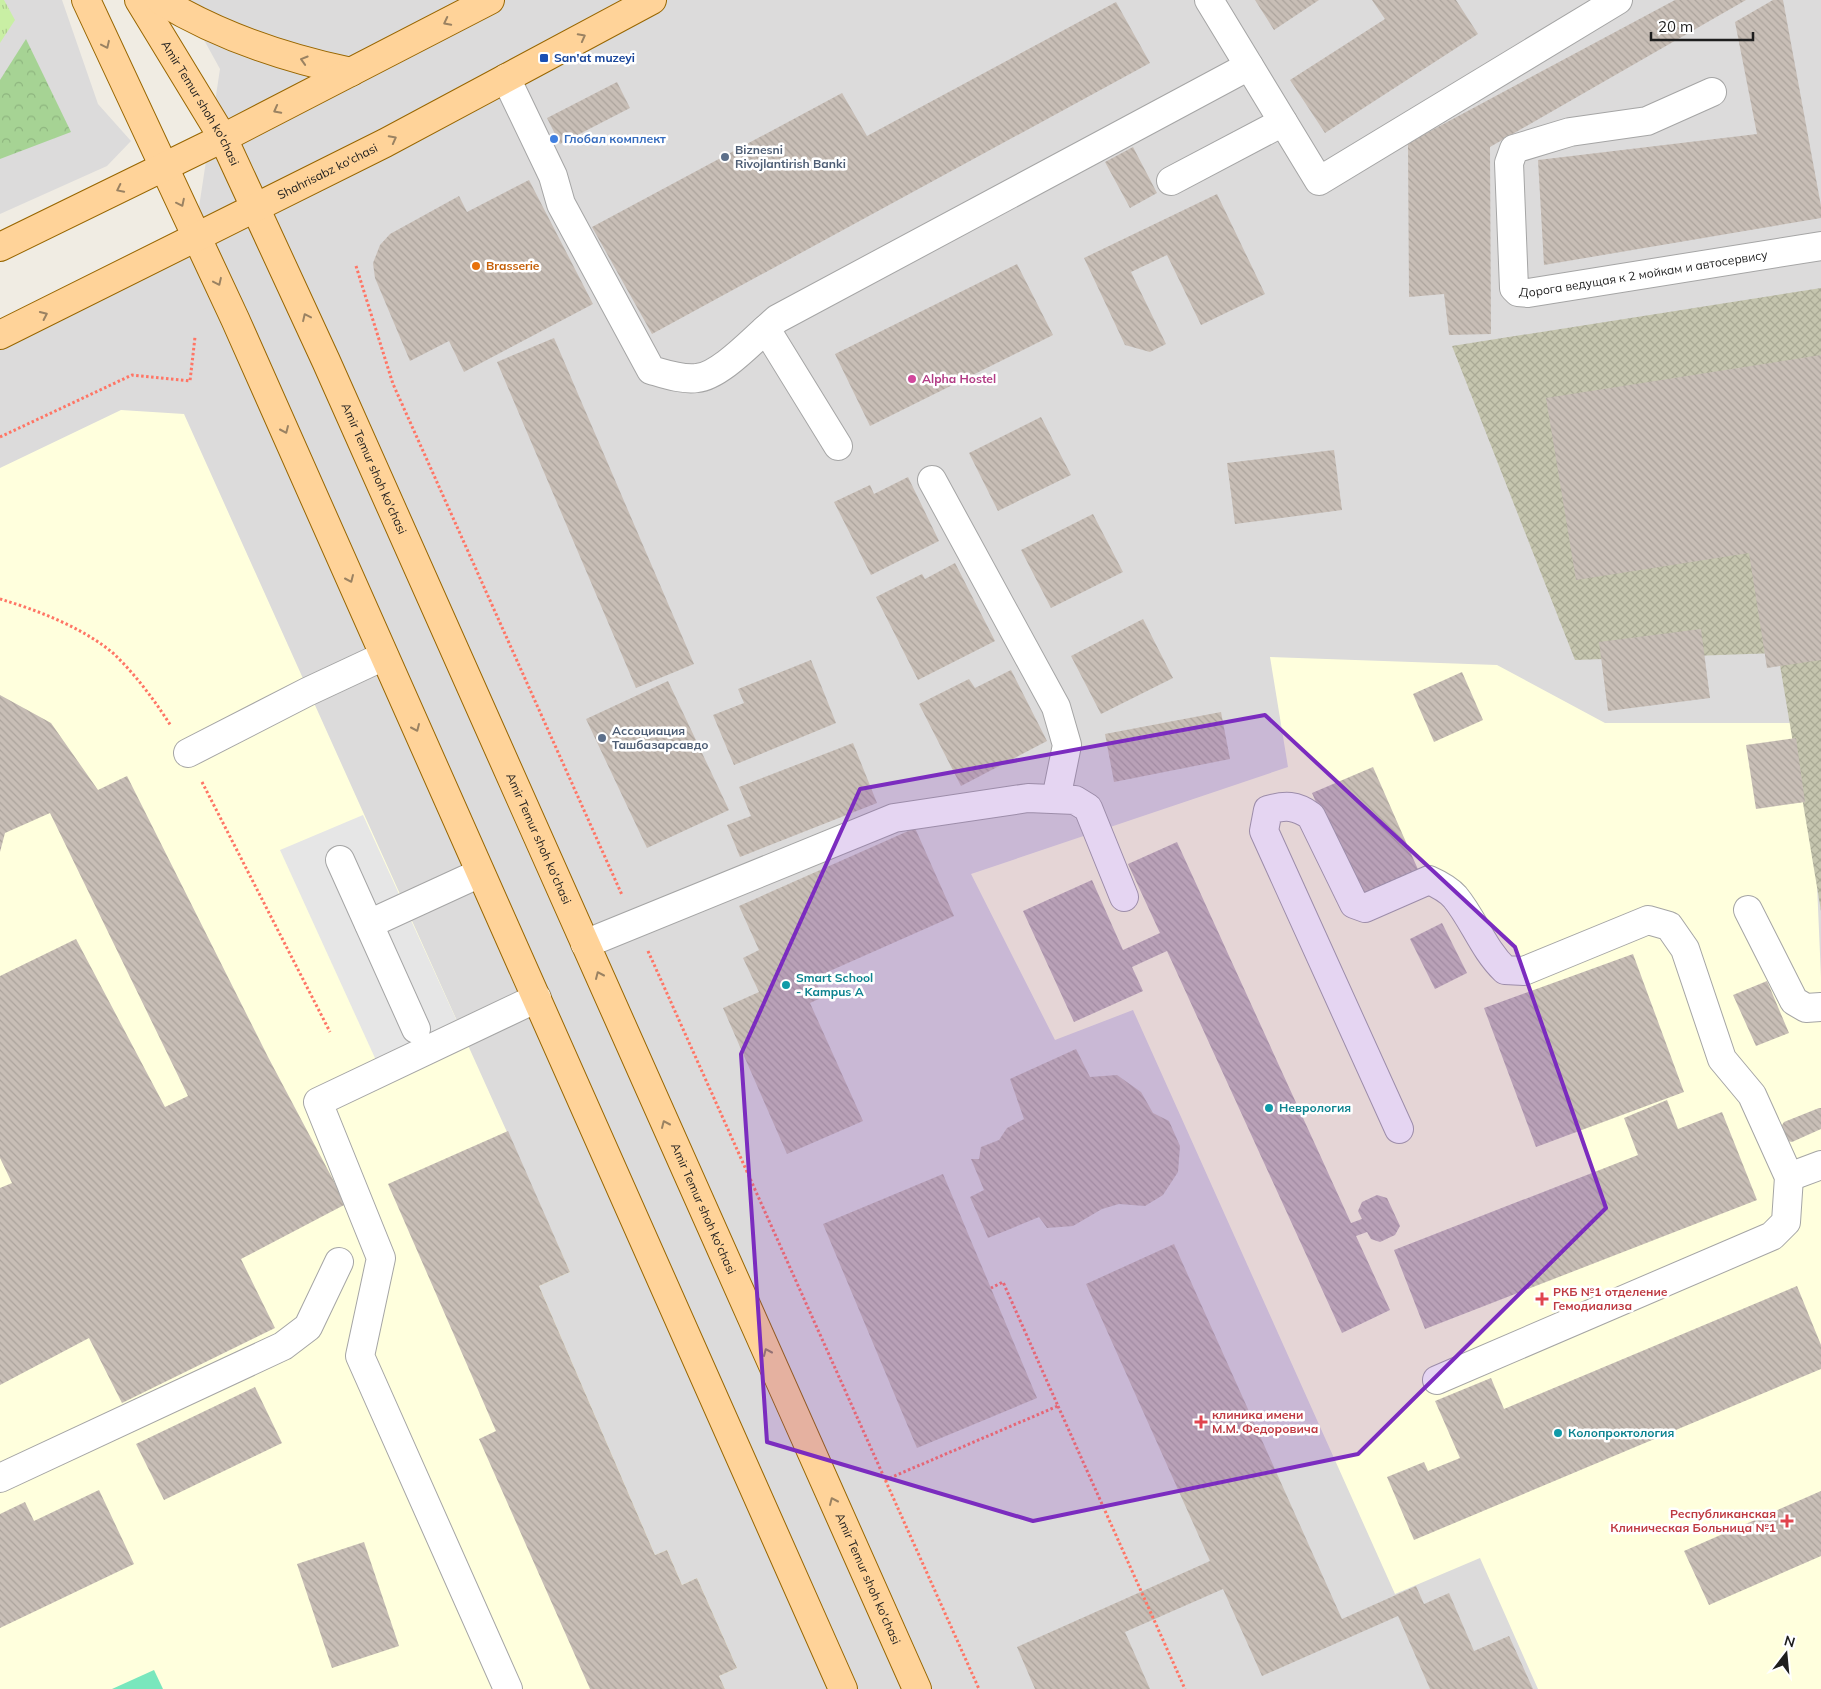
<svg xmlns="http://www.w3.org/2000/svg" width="1821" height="1689" viewBox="0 0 1821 1689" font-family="Mulish,sans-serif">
	<defs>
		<pattern id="construction-cross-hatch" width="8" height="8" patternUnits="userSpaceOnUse" patternTransform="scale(1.25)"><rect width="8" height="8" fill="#c5c5ae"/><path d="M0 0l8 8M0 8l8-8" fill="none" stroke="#a9a995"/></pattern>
		<pattern id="grass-tufts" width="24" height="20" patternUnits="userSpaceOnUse" patternTransform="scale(1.25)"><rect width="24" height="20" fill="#c9efa4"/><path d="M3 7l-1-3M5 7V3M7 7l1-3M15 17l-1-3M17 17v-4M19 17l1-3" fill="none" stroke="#accc8d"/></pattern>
		<pattern id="forest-crowns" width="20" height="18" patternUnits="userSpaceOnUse" patternTransform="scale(1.25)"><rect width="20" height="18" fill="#a6d394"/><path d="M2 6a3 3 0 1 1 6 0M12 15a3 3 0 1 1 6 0" fill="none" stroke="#8eb57f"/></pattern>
		<pattern id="building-back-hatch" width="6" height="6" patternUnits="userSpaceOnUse" patternTransform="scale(1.25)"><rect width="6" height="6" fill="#c8beb6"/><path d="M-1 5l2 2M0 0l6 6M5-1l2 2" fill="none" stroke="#aba39c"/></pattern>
	</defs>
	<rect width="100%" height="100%" fill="#f0ece3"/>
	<path fill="#dcdbdb" d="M0,0h62l36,104 33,37 -24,25 -107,48z
		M182,0h1639v1689h-1821v-1354l194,-95 26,-171z"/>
	<path fill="#ffd" d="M121,410l63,4 386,858 -31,14 116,269 12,-5 15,35 15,-7 40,90 -18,8 6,13h-725v-1221z
		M1270,657l227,8 108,58h205l11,254v712h-283l-58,-131 -85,36 -262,-584 -78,30 -84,-166 317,-107z"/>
	<path fill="url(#construction-cross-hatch)" d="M1821,288v623l-43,-258 -203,7 -123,-314z"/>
	<path fill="url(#grass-tufts)" d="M0,0h4l11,20 -15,23z"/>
	<path fill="url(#forest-crowns)" d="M26,39l45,93 -71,27v-79z"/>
	<path fill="#79e7bd" d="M154,1670l9,19h-51z"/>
	<path fill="#e6e6e6" d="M363,815l98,215 -81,39 -100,-219z"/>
	<path fill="url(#building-back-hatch)" d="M1255,0h64l-45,30z
		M1372,0h84l22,34 -153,99 -35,-53 95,-61z
		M1675,0h71l-256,147 1,187 -42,1 -5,-41 -35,3 -1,-154z
		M1773,0h10l38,206v12l-277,47 -6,-105 219,-26 -22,-112z
		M1116,2l34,61 -498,271 -60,-107 250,-134 25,43z
		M617,82l13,26 -70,36 -13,-26z
		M1133,147l24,46 -27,15 -25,-46z
		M529,180l64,124 -129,68 -15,-31 -39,20 -35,-83 -2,-15 7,-18 10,-11 69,-38 8,16z
		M1217,194l48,100 -64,31 -34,-70 -36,17 35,72 -16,8 -25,-7 -41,-87z
		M1017,264l36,71 -183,91 -35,-72z
		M554,338l140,326 -58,24 -139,-326z
		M1821,355v305l-54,8 -18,-115 -173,27 -30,-182z
		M1041,417l30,58 -73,36 -29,-58z
		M1334,450l8,60 -107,14 -8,-61z
		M908,477l31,64 -68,34 -37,-73 36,-17 4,9z
		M1093,514l30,58 -72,36 -30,-58z
		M955,563l40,78 -77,39 -42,-83 46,-23 3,5z
		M1143,619l30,59 -72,36 -30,-58z
		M1701,629l9,69 -102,13 -9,-69z
		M811,660l25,63 -102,42 -21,-50 31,-12 -6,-14z
		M1011,670l36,71 -86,45 -42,-82 50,-25 6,9z
		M1462,672l21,48 -49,22 -21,-48z
		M668,681l61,129 -82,38 -61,-129z
		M0,695l51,28 47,67 29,-14 141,281 78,147 -105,55 34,69 -153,75 -33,-65 -89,47v-197l12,-5 -12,-25v-182l76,-37 89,168 23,-11 -138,-283 -45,20 -5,19z
		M1221,712l9,47 -116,23 -9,-48z
		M1796,738l9,64 -49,7 -10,-64z
		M853,743l24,60 -137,54 -13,-32 24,-9 -12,-29z
		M1373,767l47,107 -61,27 -47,-108z
		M915,828l39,88 -140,62 9,19 -13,6 53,118 -76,33 -64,-146 36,-16 -16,-34 16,-8 -20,-44z
		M1177,842l174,381 11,-4 -4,-8 4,-9 15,-7 10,3 13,28 -5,9 -15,7 -9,-3 -4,-7 -11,4 34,74 -48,23 -175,-382 -35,16 11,24 -69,31 -51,-111 69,-31 31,70 37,-17 -32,-69z
		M1442,923l25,50 -32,16 -25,-50z
		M1633,954l51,138 -148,55 -52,-139z
		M1767,981l22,52 -33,13 -23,-51z
		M1076,1049l14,28 27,-2 24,17 12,21 16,8 11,25 -2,26 -15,23 -18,11 -26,-2 -17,5 -29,17 -26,2 -8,-11 -51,21 -18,-41 14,-7 -13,-31h8l2,-12 18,-7 8,-12 17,-9 -14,-40z
		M1667,1100l11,29 44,-17 35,88 -332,129 -31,-79 244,-95 -14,-37z
		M1819,1108h2v21l-29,13 -9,-2 -4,-10 5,-8z
		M508,1131l62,141 -31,14 116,269 12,-5 15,35 15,-7 40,90 -18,8 6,13h-135l-111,-250 17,-8 -108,-247z
		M943,1174l94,224 -120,50 -94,-224z
		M1174,1244l168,375 74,-33 8,18 25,-11 25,58 35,-15 24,53h-103l-32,-73 -136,60 -39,-87 -98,43 25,57h-115l-18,-42 193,-86 -124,-277z
		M1797,1286l24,59v24l-407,171 -27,-63 37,-15 4,9 32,-13 -25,-57 56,-23 13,31z
		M255,1387l27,56 -118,57 -28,-56z
		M99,1490l35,74 -134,64v-114l25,-12 9,19z
		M1821,1491v65l-112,49 -25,-54z
		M364,1542l35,104 -67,22 -35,-104z"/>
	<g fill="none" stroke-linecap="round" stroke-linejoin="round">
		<defs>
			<g id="minor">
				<path d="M1209,0l110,181 299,-181"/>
				<path d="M506,78l47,98 8,28 90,166c14,4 31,10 46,8 22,-2 53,-35 69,-49"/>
				<path id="s1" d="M1712,92l-65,29 -77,11 -56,17 -5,14 5,125 4,4 10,1 293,-47"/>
				<path d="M1171,181l112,-59"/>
				<path d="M838,446l-72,-117 11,-10 472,-253"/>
				<path d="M932,480l124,227 11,38 -11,54"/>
				<path d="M188,753l119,-61 77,-36"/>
				<path d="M340,860l76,169"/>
				<path d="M1748,910l46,91 12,7 15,-1"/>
				<path d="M369,924l111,-51"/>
				<path d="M585,944l309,-126 134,-20 47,2 13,8 36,89"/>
				<path d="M1399,1129l-135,-298 4,-21c17,-5 28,-5 43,6l43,88 11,4 64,-28c9,4 19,9 26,17 19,23 28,52 50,73l19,1 124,-51 21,6 16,23 37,110 30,36 37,82 -3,45 -14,14 -335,144"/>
				<path d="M1789,1177l32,-12"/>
				<path d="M0,1478l283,-132 25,-19 31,-65"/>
				<path d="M508,1689l-148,-333 21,-98 -63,-156 219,-104"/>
			</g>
			<g id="major">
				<path d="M86,0l149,319 608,1370"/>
				<path id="s2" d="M139,0l84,138 103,223 591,1328"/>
				<path d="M160,0c57,35 125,58 191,72"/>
				<path d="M0,247l223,-109 267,-138"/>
				<path id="s3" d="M0,335l385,-192 267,-143"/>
			</g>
		</defs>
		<use href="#minor" stroke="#a5a5a5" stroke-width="30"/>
		<use href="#major" stroke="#986600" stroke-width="30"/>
		<path stroke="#ff7565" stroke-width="3" stroke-dasharray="2.5 2.5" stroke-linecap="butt" d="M356,266l37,118 229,511
			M0,437l132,-62 58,6 5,-44
			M0,599c37,11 84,29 114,55 22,21 41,47 57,72
			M202,782l128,250
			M648,951l331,738
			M1058,1406l127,283
			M885,1480l173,-74 -55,-124 -12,6"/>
		<use href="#minor" stroke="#fff" stroke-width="28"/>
		<use href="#major" stroke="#ffd399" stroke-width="28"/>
	</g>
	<defs><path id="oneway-chevron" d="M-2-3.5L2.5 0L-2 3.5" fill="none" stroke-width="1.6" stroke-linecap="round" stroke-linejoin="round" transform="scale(1.25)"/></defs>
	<g stroke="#9a8262">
		<use href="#oneway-chevron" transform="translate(447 22) rotate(153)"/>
		<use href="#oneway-chevron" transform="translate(582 37) rotate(-28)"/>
		<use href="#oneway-chevron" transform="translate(106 45) rotate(65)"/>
		<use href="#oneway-chevron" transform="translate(304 60) rotate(-163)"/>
		<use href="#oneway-chevron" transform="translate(277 110) rotate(152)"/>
		<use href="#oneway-chevron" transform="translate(393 139) rotate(-28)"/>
		<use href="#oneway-chevron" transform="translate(120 189) rotate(154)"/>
		<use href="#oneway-chevron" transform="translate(181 203) rotate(64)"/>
		<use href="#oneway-chevron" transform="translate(218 282) rotate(65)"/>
		<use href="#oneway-chevron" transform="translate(44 315) rotate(-25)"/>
		<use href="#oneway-chevron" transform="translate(306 317) rotate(-115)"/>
		<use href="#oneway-chevron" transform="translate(285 430) rotate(66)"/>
		<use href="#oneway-chevron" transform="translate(350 579) rotate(66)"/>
		<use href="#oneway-chevron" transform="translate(416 728) rotate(66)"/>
		<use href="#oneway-chevron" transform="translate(599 975) rotate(-114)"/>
		<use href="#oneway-chevron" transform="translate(665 1124) rotate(-114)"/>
		<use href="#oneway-chevron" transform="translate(767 1352) rotate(-114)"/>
		<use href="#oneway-chevron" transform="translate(833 1501) rotate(-114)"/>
	</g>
	<path fill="#7b2cbf" fill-opacity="0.2" stroke="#7b2cbf" stroke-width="4" stroke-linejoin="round" d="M1265,715l250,232 91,261 -248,246 -325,67 -266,-79 -26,-388 119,-265z"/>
	<rect fill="#1a4fb4" stroke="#fff" stroke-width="2" x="539" y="53" width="10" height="10" rx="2.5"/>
	<circle fill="#3f7fe0" stroke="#fff" stroke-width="2" cx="554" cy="139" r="5"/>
	<g fill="#5c6f8a" stroke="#fff" stroke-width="2">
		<circle cx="725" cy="157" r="5"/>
		<circle cx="602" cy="738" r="5"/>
	</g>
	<circle fill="#e8710a" stroke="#fff" stroke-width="2" cx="476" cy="266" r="5"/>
	<circle fill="#d1479c" stroke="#fff" stroke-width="2" cx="912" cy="379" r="5"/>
	<g fill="#0f9aa8" stroke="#fff" stroke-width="2">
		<circle cx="786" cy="985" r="5"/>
		<circle cx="1269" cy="1108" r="5"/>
		<circle cx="1558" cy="1433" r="5"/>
	</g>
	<g fill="#e0444e" stroke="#fff" stroke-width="2">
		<path d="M1539.5 1291.5h5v5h5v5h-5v5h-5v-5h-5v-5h5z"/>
		<path d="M1198.5 1414.5h5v5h5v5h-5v5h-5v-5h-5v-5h5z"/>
		<path d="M1784.5 1513.5h5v5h5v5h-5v5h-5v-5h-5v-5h5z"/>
	</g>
	<g text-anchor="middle" stroke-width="5" stroke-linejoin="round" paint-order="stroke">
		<g font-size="12" font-weight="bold" fill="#164399" stroke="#fff" text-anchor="start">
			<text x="554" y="62">San'at muzeyi</text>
		</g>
		<g font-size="12" fill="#1e1e1e" stroke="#fff">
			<text dy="4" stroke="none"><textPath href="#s2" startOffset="120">Amir Temur shoh ko'chasi</textPath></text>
			<text dy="4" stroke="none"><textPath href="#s3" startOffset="366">Shahrisabz ko'chasi</textPath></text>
			<text dy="4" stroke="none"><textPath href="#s1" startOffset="480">Дорога ведущая к 2 мойкам и автосервису</textPath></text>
			<text dy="4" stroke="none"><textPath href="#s2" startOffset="525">Amir Temur shoh ko'chasi</textPath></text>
			<text dy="4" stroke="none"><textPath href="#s2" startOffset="930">Amir Temur shoh ko'chasi</textPath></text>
			<text dy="4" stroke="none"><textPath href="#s2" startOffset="1335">Amir Temur shoh ko'chasi</textPath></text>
			<text dy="4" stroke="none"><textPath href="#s2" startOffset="1740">Amir Temur shoh ko'chasi</textPath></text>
		</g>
		<g font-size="12" font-weight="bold" fill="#366cbe" stroke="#fff" text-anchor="start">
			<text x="564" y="143">Глобал комплект</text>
		</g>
		<g font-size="12" font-weight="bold" fill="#4e5e75" stroke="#fff" text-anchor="start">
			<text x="735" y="154">Biznesni<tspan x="735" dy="14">Rivojlantirish Banki</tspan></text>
			<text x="612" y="735">Ассоциация<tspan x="612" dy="14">Ташбазарсавдо</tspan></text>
		</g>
		<g font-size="12" font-weight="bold" fill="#c56008" stroke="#fff" text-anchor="start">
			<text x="486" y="270">Brasserie</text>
		</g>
		<g font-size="12" font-weight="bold" fill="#b23c85" stroke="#fff" text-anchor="start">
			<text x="922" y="383">Alpha Hostel</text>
		</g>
		<g font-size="12" font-weight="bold" fill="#0d838f" stroke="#fff" text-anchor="start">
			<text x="796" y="982">Smart School<tspan x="796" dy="14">- Kampus A</tspan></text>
			<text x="1279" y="1112">Неврология</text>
			<text x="1568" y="1437">Колопроктология</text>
		</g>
		<g font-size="12" font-weight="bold" fill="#be3a42" stroke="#fff" text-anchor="start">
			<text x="1553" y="1296">РКБ №1 отделение<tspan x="1553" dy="14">Гемодиализа</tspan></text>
			<text x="1212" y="1419">клиника имени<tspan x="1212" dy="14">М.М. Федоровича</tspan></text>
			<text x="1776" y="1518" text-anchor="end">Республиканская<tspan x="1776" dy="14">Клиническая Больница №1</tspan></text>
		</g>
	</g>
	<g transform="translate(1786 1654) rotate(16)" stroke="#ffffff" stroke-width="4" paint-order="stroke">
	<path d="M0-4L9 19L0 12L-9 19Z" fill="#1e1e1e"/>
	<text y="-8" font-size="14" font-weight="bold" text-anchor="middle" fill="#1e1e1e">N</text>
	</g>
	<path d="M1651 32v8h102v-8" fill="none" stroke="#1e1e1e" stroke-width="2.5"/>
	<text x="1658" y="32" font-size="15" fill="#1e1e1e" stroke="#ffffff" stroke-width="4" paint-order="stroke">20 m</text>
</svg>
